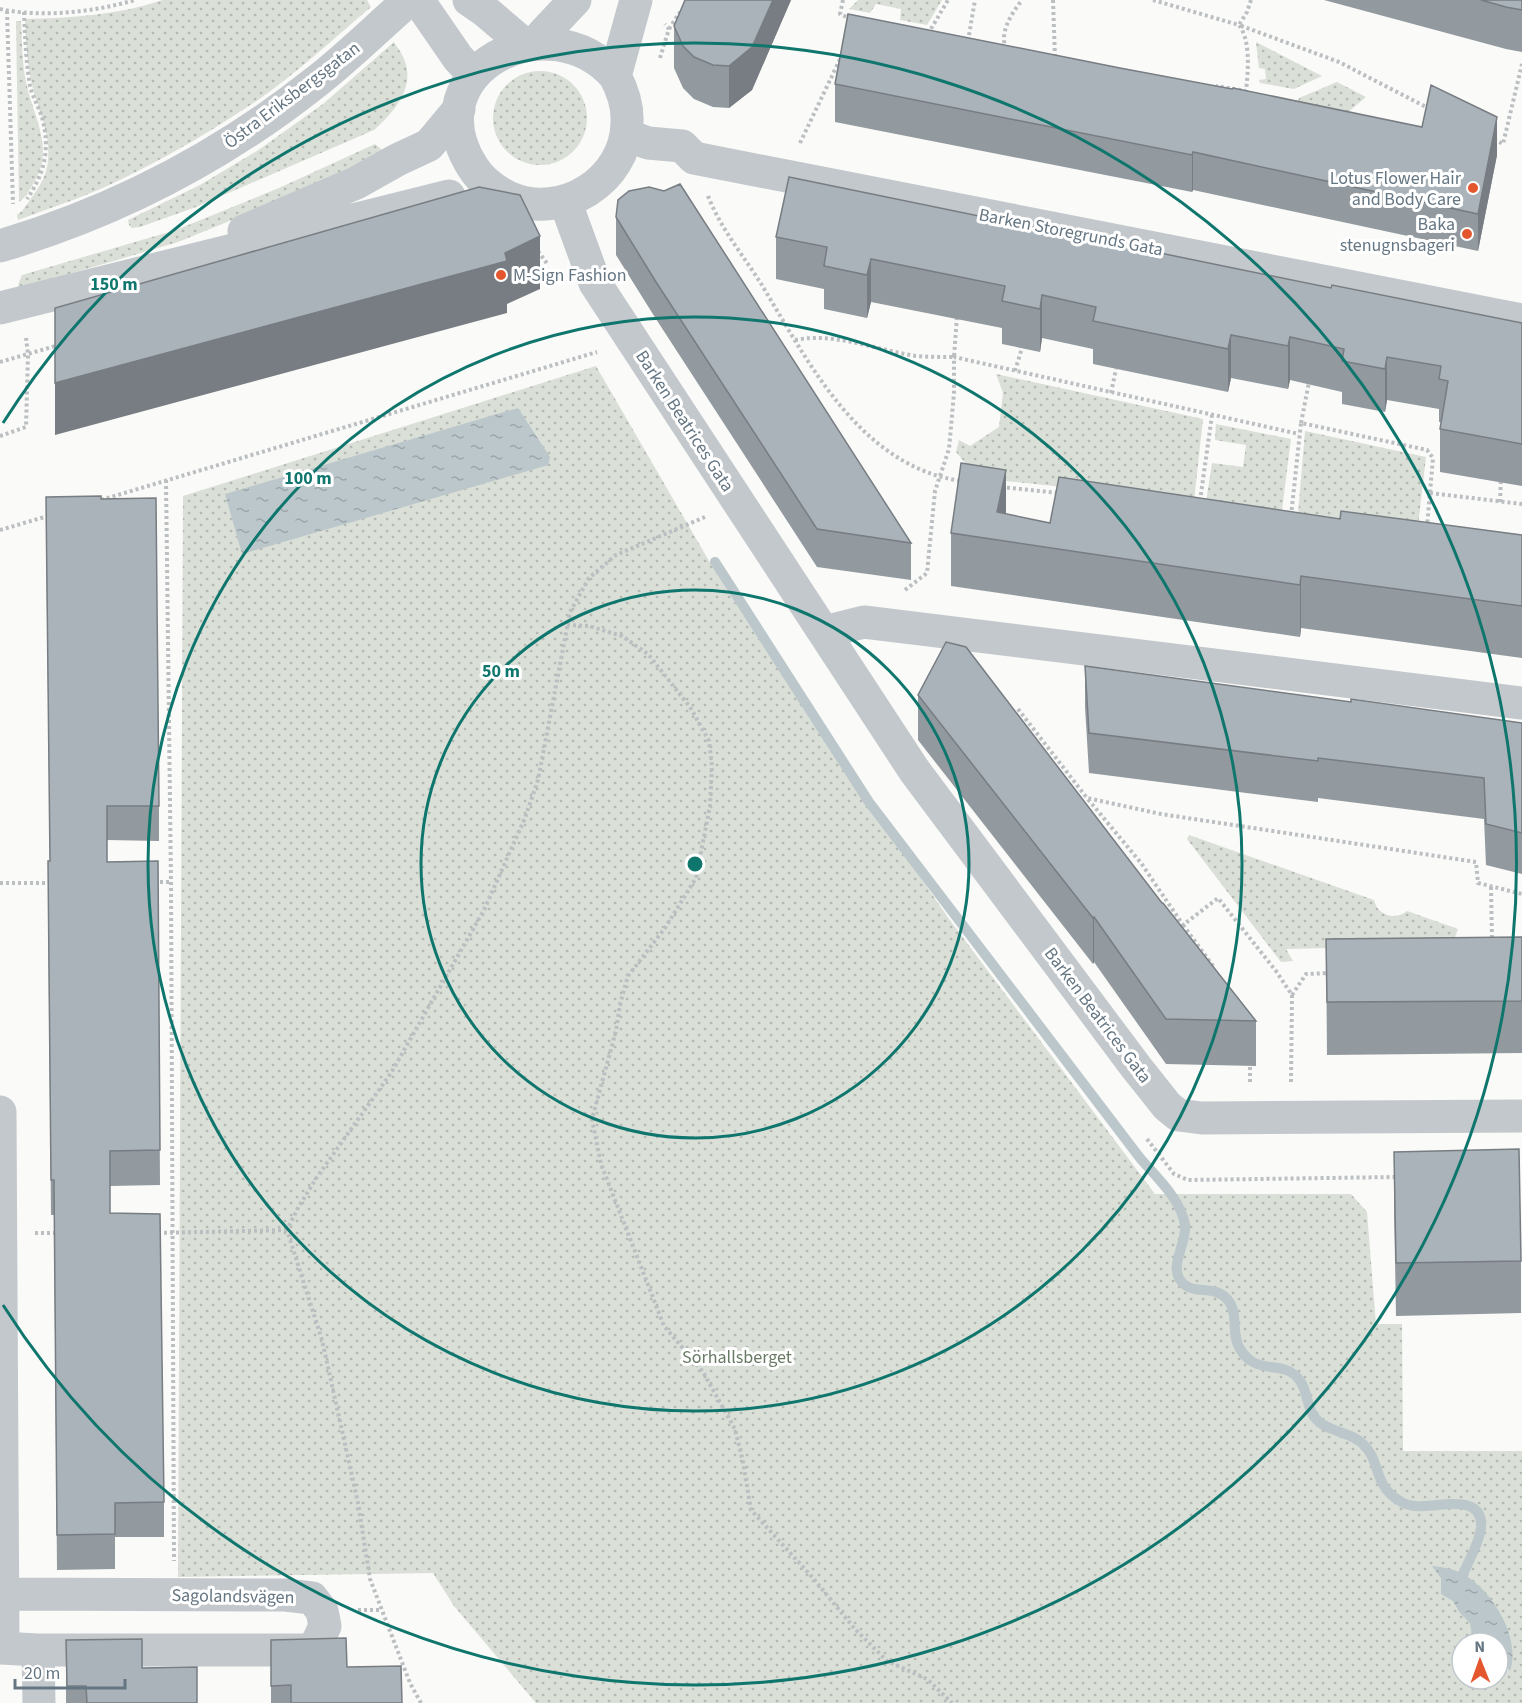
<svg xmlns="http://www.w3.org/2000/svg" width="1522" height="1703" viewBox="0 0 1522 1703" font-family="'Source Sans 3',sans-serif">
	<defs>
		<pattern id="grass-dots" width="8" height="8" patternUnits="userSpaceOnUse" patternTransform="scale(1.5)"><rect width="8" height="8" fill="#dadfd7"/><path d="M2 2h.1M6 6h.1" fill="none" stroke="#b4b9b4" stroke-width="1.8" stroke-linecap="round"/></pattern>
		<pattern id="water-ripples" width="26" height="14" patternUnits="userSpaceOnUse" patternTransform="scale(1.5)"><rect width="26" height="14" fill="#bbc7cb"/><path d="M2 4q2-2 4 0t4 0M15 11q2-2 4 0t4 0" fill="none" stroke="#9ca6aa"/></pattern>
	</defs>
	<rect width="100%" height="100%" fill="#fafaf8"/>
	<path fill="url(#grass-dots)" fill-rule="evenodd" d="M163,0h204l4,7c-37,31 -73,65 -113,93 -40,27 -82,52 -126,74 -36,19 -76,32 -114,46l-1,-5 5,-4c9,-13 22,-28 25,-44 6,-32 -10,-57 -16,-87 -4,-20 -5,-40 -6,-61 47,-1 93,-4 138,-19z
		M858,0h84l-15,25 -27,-5 1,-11 -25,-5 -6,9 -21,-4z
		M16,21h5c1,20 1,41 5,61 7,35 30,67 7,102 -4,7 -8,14 -14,18z
		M394,42c3,5 8,11 10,17 12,28 -10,53 -30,71l-178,77 -56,20 -8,1 -3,-3 -1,-5 72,-35 57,-34 66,-47z
		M1256,42l66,34 -28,13 -34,-6 -1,-3 7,-1 -1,-10 -6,-1z
		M493 118a47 47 0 1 1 94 0a47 47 0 1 1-94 0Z
		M1337,82l29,15 -19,16 -50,-10 2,-5z
		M375,144l6,5 1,5 -108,49 -96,39 -156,46h-4l1,-6 3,-7 154,-45 103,-42z
		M596,366l120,207 73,112 160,234 206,275h196l16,18 9,112h26l1,127h119v252h-986l-82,-97 -21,-33 -255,4 5,-1081zM1462,1643h36v36h-36z
		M996,374l207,45 -9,82 -216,-23 -22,-26 3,-12 11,6 29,-19 4,-34z
		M1216,424l75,15 -9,71 -76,-8 6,-39 31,4 3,-22 -31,-5z
		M1305,431l121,26 -8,69 -120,-12z
		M1189,835l185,65c3,15 21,21 33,11l51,18 -6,16 -166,4 7,12 -12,1 -94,-123z"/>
	<path fill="url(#water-ripples)" d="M518,408l32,49 -2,8 -306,89 -17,-60z
		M1432,1566c9,1 18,2 27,6 31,14 63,65 51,99l-12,-18v-10h-14l-12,-7 -2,-13 -10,-10 -7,-12 -12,-7v-16z"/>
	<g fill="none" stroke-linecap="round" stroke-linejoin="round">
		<path stroke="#bbc7cb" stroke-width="10" d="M715,562l154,240 271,356c16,19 41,41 45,67 2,17 -14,38 -6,53 10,19 34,6 47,20 14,13 4,35 14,51 16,26 38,12 55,26 15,13 9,34 24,47 14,11 32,10 44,22 18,17 10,40 35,56 7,5 17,7 26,6 19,0 60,-12 57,22 -2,16 -12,32 -18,46"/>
		<path stroke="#bbbfc2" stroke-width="4" stroke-dasharray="3 3" stroke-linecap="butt" d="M843,0l-3,14 11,5
			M1053,0l2,59
			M1153,0l86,25c12,16 9,47 7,66l-30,-5
			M1251,0l-4,12 -8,13 100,37 91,47
			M0,9c42,9 94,3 135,-9
			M7,11l6,193
			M24,12c1,25 2,50 6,74 3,12 10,23 13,35 7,30 1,53 -16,78
			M669,29l11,-17
			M928,34l20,-34
			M968,41l7,-41
			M1006,49c-7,-17 6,-36 16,-49
			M660,58l9,-29 -4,-5
			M1494,139l9,5 19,-80
			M800,143l42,-88
			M708,196c12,31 34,58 52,86 48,79 99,184 201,199
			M538,251l10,14
			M795,340c39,-8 82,10 121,16 13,1 26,1 38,1l3,-41
			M0,362l59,-17
			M1015,371l7,-23
			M1111,393l5,-24
			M1301,423l8,-41
			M0,436l26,-9 2,-73 -2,-16
			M166,480l5,402 3,679
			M1001,487l58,6
			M1430,493l92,11
			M101,500l496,-148
			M1200,501l12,-86
			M1500,502l1,-24
			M1291,516l10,-93 126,27 6,8 -6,69
			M0,530l48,-14
			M905,590l22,-17 8,-82 14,-42 5,-56v-36l345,77
			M567,625l22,1 33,10 26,18 42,53 19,34 3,25 -2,40 -14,72 -31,50 -37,48 -8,28 -4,27 -24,88 9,45 63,162 39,46 32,57 8,33 8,48 62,68 41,50 33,33 40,18 25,24
			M1018,709l69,89
			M154,882h16
			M0,883h53
			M1491,887l1,54
			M1183,925l30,41
			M1292,995l14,-21 25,-1
			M1250,1082v-19
			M1291,1082l1,-87 -16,-24 -58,-73 -35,27 -42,-62 -54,-65 74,16 315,48 2,21 44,11
			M1147,1139l27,35 14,6 209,-3
			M35,1233h22
			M158,1233l129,-3
			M358,1610h23
			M421,1703l-11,-20 -40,-104 -12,-76 -36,-163 -35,-110 11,-22 19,-31 74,-104 93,-163 41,-92 13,-38 32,-168 19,-34 27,-23 89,-38"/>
		<path stroke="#c3c8cc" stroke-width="33" d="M418,0l40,58 14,15
			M469,0l16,11 33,28
			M542,35l33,-35
			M615,76c-67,-76 -202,-5 -143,90 9,15 23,25 38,32 52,22 116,-17 117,-75 1,-17 -4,-32 -12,-47l21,-76
			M626,135l22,8 34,3 12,12 828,162
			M565,201l30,82 319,487 222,297 31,39 11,9 24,3 320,-2
			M244,231l112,-48 41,-23 32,-15 30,-36
			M0,246c115,-34 223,-90 317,-165 32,-25 61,-54 92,-81
			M0,308l449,-112
			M824,632l40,-10 658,81
			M0,1112l3,536
			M0,1594l285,1 27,3 10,13 3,15 -9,19 -8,5h-270l-38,-2
			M38,1650l1,53"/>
	</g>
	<path fill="#929a9f" d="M685,0h106l-39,90 -23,18 -16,-1 -19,-8 -11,-11 -9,-20v-42z
		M1324,0h198v52l-16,-3z
		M835,84l662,71 -19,96 -285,-61 -1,2 -357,-70z
		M616,217l295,326v37l-94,-13 -161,-248 -40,-64z
		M776,237l555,51 191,35v163l-82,-14v-43l1,-7h-2v-13l-52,-9 -2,12 -43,-8v-12l-52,-12 -2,9 -57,-11 -3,14 -135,-28v-15l-51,-11 -2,14 -38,-8v-16l-131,-26 -4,16 -43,-9v-20l-48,-10z
		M1006,514l44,9 290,-4 182,16v123l-221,-30 -1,9 -349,-51v-53z
		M46,532l113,274v35l-52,-1v22l51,-1 2,324 -50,1v27l54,289v35h-49v32l-58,1 -3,-355h-3l-3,-320 2,-34z
		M1085,666l266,36 171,21v151l-36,-9 -2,-46 -166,-21v4l-229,-29 -4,-66z
		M918,695l244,208 94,118v45l-90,-2 -72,-102 -1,2 -175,-224z
		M1522,937v116l-195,2 -1,-116z
		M1394,1152l127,109v52l-125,3 -2,-112z
		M66,1640l76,28 55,35h-131z
		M271,1640l76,27 55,36h-131z"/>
	<path fill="#777d82" d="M773,0h18l-39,90 -23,18v-42z
		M1497,117v38l-19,96v-37z
		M1193,152v38l-1,2v-37z
		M540,236v53l-33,15v9l-452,122v-52l450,-130z
		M871,259v43l-4,16v-43z
		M1042,295v43l-2,14v-43z
		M1231,335v43l-3,14v-43z
		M1290,337v43l-2,9v-43z
		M1387,357v43l-2,12v-43z
		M1006,470v52l-9,-10z
		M1301,576v52l-1,9v-52z
		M1094,917v45l-1,2v-46z"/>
	<path fill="#aab3b9" stroke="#777d82" stroke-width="1.5" d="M685,0h88l-21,47 -23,19 -16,-1 -19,-8 -11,-11 -9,-20z
		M1481,0h41v10l-16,-3z
		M848,14l272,54 112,21 1,-1 189,39 9,-42 66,32 -19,97 -285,-62 -1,3 -357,-71z
		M789,177l542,111 1,-3 190,38v121l-82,-15 8,-48 -9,-2 2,-13 -54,-9 -2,12 -43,-8 2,-12 -54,-12 -2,9 -57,-11 -3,14 -135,-28 3,-14 -54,-12 -2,14 -38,-8 3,-15 -134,-27 -4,16 -43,-9 3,-19 -51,-10z
		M680,184l231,359 -94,-14 -161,-247 -40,-65 2,-17 11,-9 20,-4 15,4z
		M479,187l41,8 20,41 -35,17 2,8 -452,122v-75z
		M961,463l45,7 -9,42 53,11 9,-46 281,42 1,-8 181,24v71l-221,-30 -1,9 -349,-52z
		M101,496v3l55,-1 3,308h-52v56l51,-1 2,289 -50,1v62l50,1 4,288 -49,1v31l-58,1 -3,-355h-3l-3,-319h2l-4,-364z
		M946,642l20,5 196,256h1l93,118 -90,-2 -72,-102 -1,1 -175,-223z
		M1085,666l266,36v-3l171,24v110l-36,-9 -2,-46 -166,-20v3l-229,-28z
		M1522,937v64l-195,1 -1,-63z
		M1519,1149l2,112 -125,2 -2,-111z
		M346,1638l1,29 54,-1 1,37h-111v-18l-20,1v-46z
		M142,1639v29l55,-1v36h-110l-1,-17h-19l-1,-46z"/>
	<g fill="none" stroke="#0f766e" stroke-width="3">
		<circle cx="695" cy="864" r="274"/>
		<circle cx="695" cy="864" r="547"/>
		<path d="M3 423A821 821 0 1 1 3 1305"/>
	</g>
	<g fill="#e4572e" stroke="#fff" stroke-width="2">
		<circle cx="1473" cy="188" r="6"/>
		<circle cx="1467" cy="234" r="6"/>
		<circle cx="501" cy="275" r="6"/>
	</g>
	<g text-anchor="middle" stroke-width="6" stroke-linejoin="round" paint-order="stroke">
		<g font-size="18" fill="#657683" stroke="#fff">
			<text transform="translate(292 95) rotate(-37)" y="6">Östra Eriksbergsgatan</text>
			<text transform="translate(1071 232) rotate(11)" y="6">Barken Storegrunds Gata</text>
			<text transform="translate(685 421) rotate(57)" y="6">Barken Beatrices Gata</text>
			<text transform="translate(1098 1015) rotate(53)" y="6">Barken Beatrices Gata</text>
			<text transform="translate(233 1596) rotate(1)" y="6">Sagolandsvägen</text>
		</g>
		<g font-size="18" fill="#657683" stroke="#fff" text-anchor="end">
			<text x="1461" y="184">Lotus Flower Hair<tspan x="1461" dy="21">and Body Care</tspan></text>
			<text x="1455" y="230">Baka<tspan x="1455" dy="21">stenugnsbageri</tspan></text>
			<text x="513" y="281" text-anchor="start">M-Sign Fashion</text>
		</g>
		<g font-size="18" fill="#687a64" stroke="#fff">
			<text x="737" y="1363">Sörhallsberget</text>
		</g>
	</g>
	<circle cx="695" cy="864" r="9" fill="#0f766e" stroke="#fff" stroke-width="3"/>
	<g font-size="18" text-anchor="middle" font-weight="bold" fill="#0f766e" stroke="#fff" stroke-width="6" stroke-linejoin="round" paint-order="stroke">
		<text x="114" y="290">150 m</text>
		<text x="308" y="484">100 m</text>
		<text x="501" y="677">50 m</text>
	</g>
	<g transform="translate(1480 1661) rotate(359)"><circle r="28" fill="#ffffff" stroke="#c1c8cd" stroke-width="1.5"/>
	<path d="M0-4.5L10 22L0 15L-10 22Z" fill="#e4572e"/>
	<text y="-9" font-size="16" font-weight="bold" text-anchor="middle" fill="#657683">N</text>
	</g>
	<path d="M15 1679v9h110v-9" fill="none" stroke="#657683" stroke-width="3"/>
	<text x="24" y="1679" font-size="18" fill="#657683" stroke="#ffffff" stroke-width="4.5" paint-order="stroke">20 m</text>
</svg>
